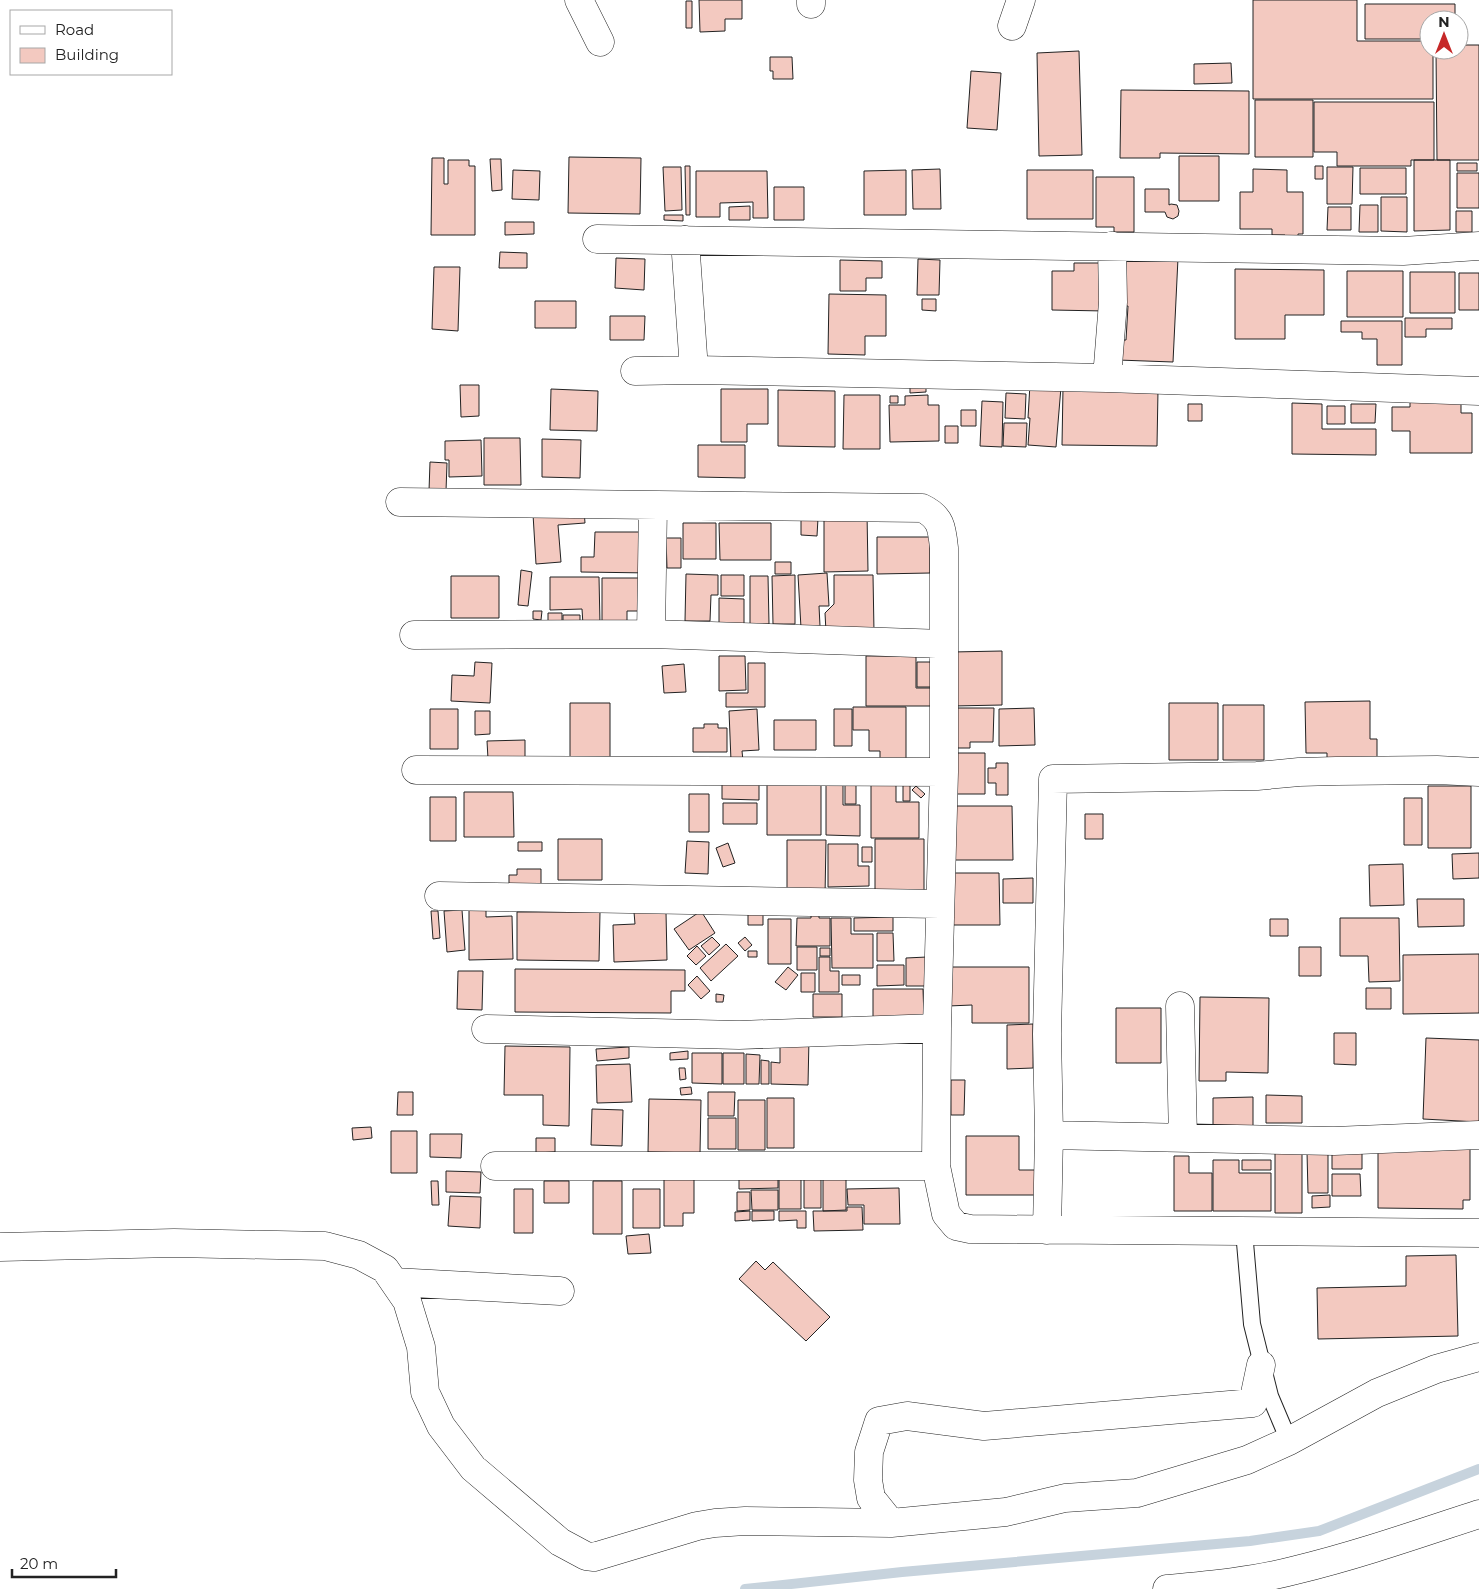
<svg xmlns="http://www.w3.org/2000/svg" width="1479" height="1589" viewBox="0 0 1479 1589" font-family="Montserrat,sans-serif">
	<rect width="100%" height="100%" fill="#fff"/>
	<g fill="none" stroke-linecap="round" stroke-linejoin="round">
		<path stroke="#c7d3dd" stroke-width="10" d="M745,1589l157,-17 348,-31 69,-10 160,-62"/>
	</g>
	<path fill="#f3c9c0" stroke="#222" d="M699,0h43v19h-17v12l-25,1z
		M1253,0h104v41h72v9h4v49h-180z
		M686,1h6v27h-6z
		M1365,4h90v16h-26v19h-64z
		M1459,45h20v115h-42l-1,-110h23z
		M1079,51l3,104 -43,1 -2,-103z
		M770,57h22l1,22h-20v-8h-3z
		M1231,63l1,20 -38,1v-20z
		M971,71l30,2 -4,57 -30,-2z
		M1121,90l128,1v63l-89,-1v5h-40z
		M1255,100h58v57h-58z
		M1314,102h120v58h-23v6h-74v-14h-23z
		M1179,156h40v45h-40z
		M569,157l72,1 -1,56 -72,-1z
		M432,158h12v26h4v-24h21v6h6v69h-44z
		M490,159h11l1,31 -10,1z
		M1414,160h36v70l-36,1z
		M1457,163h20v8h-20z
		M685,166h5v49h-4z
		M1315,166h8v13h-8z
		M663,167h18l1,43 -17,1z
		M1327,167h26l-1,37h-25z
		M1360,168h46v26h-46z
		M940,169l1,40h-28l-1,-39z
		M1253,169l34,1v22h16v42h-5v7h-13v-6h-13v-6h-32v-37h13z
		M513,170l27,1 -1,29 -27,-1z
		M906,170v45h-42v-44z
		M1027,170h66v49h-66z
		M696,171h71l1,47h-15v-16l-33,1v14h-24z
		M1457,173h22v35h-22z
		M1096,177h38v55h-20v-5h-18z
		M774,187h30v33h-30z
		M1145,189h24v16l2,-1 6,1 2,6 -1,5 -5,3 -6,-2 -2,-5h-20z
		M1381,197h26v35l-26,-1z
		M1360,205h18v27h-19z
		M750,206v14h-21v-13z
		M1328,207h23v23h-24z
		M1456,211h16v21h-16z
		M664,215h19v6l-19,-1z
		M505,222h29v12l-29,1z
		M500,252l27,1v15h-28z
		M1126,256l52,2 -5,104 -55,-2 1,-20h7l2,-34h-4z
		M616,258l29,1 -1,31 -29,-2z
		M918,259l22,1 -1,35h-22z
		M840,260l42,1v17h-16v13h-26z
		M1074,263h31v48l-53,-1v-39h22z
		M434,267h26l-2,64 -26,-2z
		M1235,269l89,1v45h-39v24h-50z
		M1347,271h56v46h-56z
		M1410,272h45v41h-45z
		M1459,273h20v37h-20z
		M829,294l57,1v41h-21v19l-37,-1z
		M922,299h14v12l-14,-1z
		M535,301h41v27h-41z
		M610,316h35l-1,24h-34z
		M1405,318h47v11h-26v8h-21z
		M1341,321h61v44h-25v-26h-15v-7h-21z
		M910,382h16v10l-16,1z
		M1030,384l31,3 -5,60 -28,-2 2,-27h-2z
		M460,385h19v31l-18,1z
		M1063,388l95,2 -1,56 -95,-1z
		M551,389l47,2 -1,40 -47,-1z
		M721,389h47v35h-21v18h-26z
		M778,390l57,1v56l-57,-1z
		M1006,393l20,1 -1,25 -20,-1z
		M844,395h36v54h-37z
		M928,395v10h11v36l-49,1 -1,-37h16v-9z
		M890,396h8v7h-8z
		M982,401l21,1 -1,45 -22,-1z
		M1410,401h51v12h11v40h-62v-22h-18v-24h18z
		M1292,403l30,1v25h54v26l-84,-1z
		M1188,404h14v17h-14z
		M1351,404h25l-1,19h-24z
		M1327,406h18v18h-18z
		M961,410h15v16h-15z
		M1004,423h23l-1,24 -23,-1z
		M945,426h13v17h-13z
		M484,438h36l1,47h-37z
		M542,439l39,1 -1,38 -38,-1z
		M481,440l1,36 -33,1v-17h-4v-19z
		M698,445h47v33l-47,-1z
		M430,462l17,1 -1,28h-17z
		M584,510l1,13 -27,2 3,37 -25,2 -3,-50z
		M824,513h43l1,58 -44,1z
		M801,518h17l-1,18 -16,-1z
		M683,523h33v36h-33z
		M719,523h52v37h-51z
		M595,532h56v41l-70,-1v-15h13z
		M877,537h53v36l-53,1z
		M666,538h15v30h-14z
		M775,562h16v12h-16z
		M521,570l11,2 -4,34 -10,-1z
		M827,573l2,33h-10l1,20 -19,2 -3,-53z
		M686,574l32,1v20h-7l-1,26h-25z
		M721,575h23v21h-23z
		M795,575v49h-22l-1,-48z
		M834,575h39l1,57h-48l-1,-19 9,-9z
		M451,576h48v42h-48z
		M750,576h18l1,48 -19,1z
		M550,577h49l1,48h-17l-1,-16 -32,1z
		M602,578h42v33h-17v18h-25z
		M719,598l25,1v25h-25z
		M533,611h9l-1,9 -8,-1z
		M548,613h14v17h-14z
		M563,615h17v15h-17z
		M1002,651v54l-49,1 -1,-54z
		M719,656h26l1,34 -27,1z
		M866,656h50v32h17v18h-67z
		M475,662l17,1 -2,40 -39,-2 1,-26 22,1z
		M917,662h16v25h-16z
		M748,663h17v44h-39v-14h22z
		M684,664l2,28 -22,1 -2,-27z
		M1370,701v38h7v20l-50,1v-7h-21l-1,-51z
		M570,703h40v54h-40z
		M1169,703h49v57h-49z
		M1223,705h41v55h-41z
		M853,707h53v58h-26v-14h-11v-21h-16z
		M957,708h37l-1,34h-23v6h-13z
		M1034,708l1,37 -36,1v-37z
		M430,709h28v40h-28z
		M757,709l2,41 -17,1 1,10h-12l-2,-50z
		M834,709h18v37h-18z
		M475,711h15v23l-15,1z
		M774,720h42v30h-42z
		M704,724h14v4h9v24h-34v-24h11z
		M525,740v18l-37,1 -1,-18z
		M951,753h34v41h-34z
		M996,763h12v32h-12v-12h-8v-15h8z
		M767,782h54v53h-54z
		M722,783h37v17l-37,-1z
		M826,783h17v22h17v31l-34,-1z
		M845,783h11v21h-11z
		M871,783h25v19h23v36h-48z
		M903,784h7v17h-7z
		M916,786l9,8 -4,4 -9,-8z
		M1428,786h43v62h-43z
		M464,792h49l1,45h-50z
		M689,794h20v38h-20z
		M430,797h26v44h-26z
		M1404,798h18v47h-18z
		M723,803h34v21h-34z
		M951,806h61l1,54h-62z
		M1085,814h18v25h-18z
		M558,839h44v41h-44z
		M875,839h49v57h-49z
		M787,840h39l-1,56h-38z
		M687,841l22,1 -1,32 -23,-1z
		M518,842h24v9h-24z
		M728,843l7,20 -12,4 -7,-19z
		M828,844h30v22h11v20l-41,1z
		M862,847h10v15h-10z
		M1479,853v25l-26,1 -1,-25z
		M1403,864l1,41 -34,1 -1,-41z
		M517,869h24v23l-32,-4v-13h8z
		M949,873h50l1,52h-50z
		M1033,878v25h-30v-24z
		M1417,899h47v27l-46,1z
		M748,909h15v16h-15z
		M462,910l3,40 -18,2 -3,-41z
		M469,910h17v7l26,-1 1,43 -44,1z
		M431,911h7l2,27 -7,1z
		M701,911l14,22 -26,17 -15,-21z
		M517,912h83l-1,49 -82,-1z
		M634,912h32l1,48 -53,2 -1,-37 22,-1z
		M811,913h8v5h11v28h-34l1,-28h14z
		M893,917v14h-39v-13z
		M831,918h20v16h22v34h-41z
		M1340,918h59l1,63 -31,1 -1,-26h-28z
		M768,919h23v45h-23z
		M1270,919h18v17h-18z
		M877,933h16l1,28h-17z
		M712,937l8,8 -11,10 -8,-9z
		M745,937l7,8 -7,6 -7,-8z
		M726,944l12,12 -27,25 -11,-13z
		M697,946l9,10 -10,9 -9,-9z
		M797,947h20v23h-20z
		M1299,947h22v29h-22z
		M820,948h10v8h-10z
		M748,951h9v6h-9z
		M1479,954v59l-76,1v-59z
		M819,957h11v14h9v21h-20z
		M927,957l1,29h-22v-28z
		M877,965h27v20l-27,1z
		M788,967l10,8 -12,15 -11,-8z
		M948,967h81v56h-57v-18l-24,1z
		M515,969l170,1v21h-14v22l-156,-1z
		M458,971h25l-1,39 -25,-1z
		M801,973h14v19h-14z
		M842,975h18v10h-18z
		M697,976l13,15 -9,8 -13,-14z
		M1366,988h25v21h-25z
		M873,989h50l1,29 -51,1z
		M716,994l8,1 -1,7h-7z
		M813,994h29v23h-29z
		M1200,997l69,1 -1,75 -42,-1v9h-27z
		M1116,1008h45v55h-45z
		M1033,1024v44l-26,1v-44z
		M1334,1033h22v32l-22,-1z
		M780,1038h29l-1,47 -37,-1v-22l9,1z
		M1426,1038l53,2v82l-56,-3z
		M505,1046l65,1 -1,79 -26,-1v-30h-39z
		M629,1047v11l-32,3 -1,-12z
		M688,1051v8l-18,1v-7z
		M692,1053h30v31l-30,-1z
		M723,1053h21v31h-21z
		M746,1054l14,1 -1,29h-13z
		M761,1060l8,1v23h-8z
		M630,1064l2,38 -35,1 -1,-38z
		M679,1068h6l1,11 -6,1z
		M951,1080h14l-1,35h-13z
		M691,1087l1,7 -11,1 -1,-7z
		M398,1092h15v23h-16z
		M708,1092h27l-1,24h-26z
		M1266,1095l36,1v27h-36z
		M1253,1097v31h-40v-30z
		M767,1098h27v50h-27z
		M649,1099l52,1 -1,53 -52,-1z
		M738,1100h27v50h-27z
		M592,1109l31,1 -1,36 -31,-1z
		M708,1118h28v31h-28z
		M371,1127l1,11 -19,2 -1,-12z
		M391,1131h26v42h-26z
		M430,1134h32l-1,24 -31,-1z
		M966,1136h53v34h18v25h-71z
		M536,1138h19v14l-19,1z
		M1378,1147h92v53h-7v9l-85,-1z
		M1275,1151l27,1v61h-27z
		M1307,1152h21v41h-20z
		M1332,1152h30v17h-30z
		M1174,1156h15v17h23v38h-38z
		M1213,1160h26v13h32v38h-58z
		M1242,1160h29v10h-29z
		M446,1171l35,1 -1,21 -34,-1z
		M1332,1174h28l1,22h-29z
		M778,1176v12l-39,1v-12z
		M804,1176h17v32h-17z
		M823,1176h23v34l-23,1z
		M694,1178v35h-11v13h-19v-47z
		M779,1178h22v31h-22z
		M431,1181h7l1,24h-7z
		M544,1181h25v22h-25z
		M593,1181h29v53h-29z
		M899,1188l1,36h-36v-19h-16l-1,-16z
		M514,1189h19v44h-19z
		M633,1189h27v39h-27z
		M751,1190h27v20h-26z
		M737,1192h13v18l-13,1z
		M1330,1195v12l-18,1v-12z
		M450,1196l31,1 -1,31 -32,-2z
		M847,1207h15l1,23 -49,1 -1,-20h34z
		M750,1211v9l-15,1v-9z
		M752,1211h22v9l-22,1z
		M779,1211h27v17h-9v-8l-18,1z
		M649,1234l2,19 -23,1 -2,-18z
		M1456,1255l2,81 -140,3 -1,-51 89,-2v-30z
		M756,1261l9,9 8,-8 57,55 -24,24 -67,-62z"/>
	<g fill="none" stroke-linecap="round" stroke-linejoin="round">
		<defs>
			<path id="service" d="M1244,1231l8,93 18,72 19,45"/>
			<path id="minor" d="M579,0l21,42
				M811,4v-4
				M1012,26l9,-26
				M597,239l806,12 76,-5
				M685,240l9,130
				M635,371l59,-1 413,8 372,13
				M1107,378l6,-76 -1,-56
				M400,502l522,6c19,9 20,20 22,40v224l-7,256 -1,138 10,48 10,12 14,3 509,4
				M651,634l2,-129
				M414,635l237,-1 293,10
				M416,770l528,2
				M439,896l501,8
				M1180,1006l3,132
				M486,1029l253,6 198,-7
				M1049,1135l285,6 145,-6
				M495,1166h441
				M1047,1230l2,-95 -2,-101 6,-255 204,-3 42,-4 37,-1 101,-1 42,2
				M0,1247l174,-4 151,3 34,9 26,14 22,32 14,46 4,45 16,34 32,42 87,74 26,14 8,1 103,-31 18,-3 30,-2 146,2 115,-11 59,-14 72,-5 110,-33 42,-19 88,-48 59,-24 43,-12
				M394,1282l166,9
				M891,1523l-20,-25 -3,-18 1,-28 10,-31 28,-5 77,10 269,-23 8,-38
				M1167,1589c43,-4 87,-8 129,-19 62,-15 122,-36 183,-56"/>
		</defs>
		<use href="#service" stroke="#222" stroke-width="18"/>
		<use href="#minor" stroke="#222" stroke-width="29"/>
		<use href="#service" stroke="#fff" stroke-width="16"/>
		<use href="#minor" stroke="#fff" stroke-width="28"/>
	</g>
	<rect x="10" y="10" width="162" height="65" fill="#ffffff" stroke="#a7a7a7"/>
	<rect x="20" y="26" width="25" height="8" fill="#ffffff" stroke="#a7a7a7"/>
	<text x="55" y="35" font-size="15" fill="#222222">Road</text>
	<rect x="20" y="48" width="25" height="15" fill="#f3c9c0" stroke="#a7a7a7"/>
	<text x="55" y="60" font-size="15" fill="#222222">Building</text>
	<g transform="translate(1444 35)"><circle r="24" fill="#ffffff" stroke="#a7a7a7"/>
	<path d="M0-4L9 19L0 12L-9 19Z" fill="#c62828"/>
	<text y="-8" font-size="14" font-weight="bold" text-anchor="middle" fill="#222222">N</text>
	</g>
	<path d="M12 1569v8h104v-8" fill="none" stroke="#222222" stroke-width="2.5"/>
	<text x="20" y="1569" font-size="15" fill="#222222" stroke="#ffffff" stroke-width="4" paint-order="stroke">20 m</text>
</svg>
